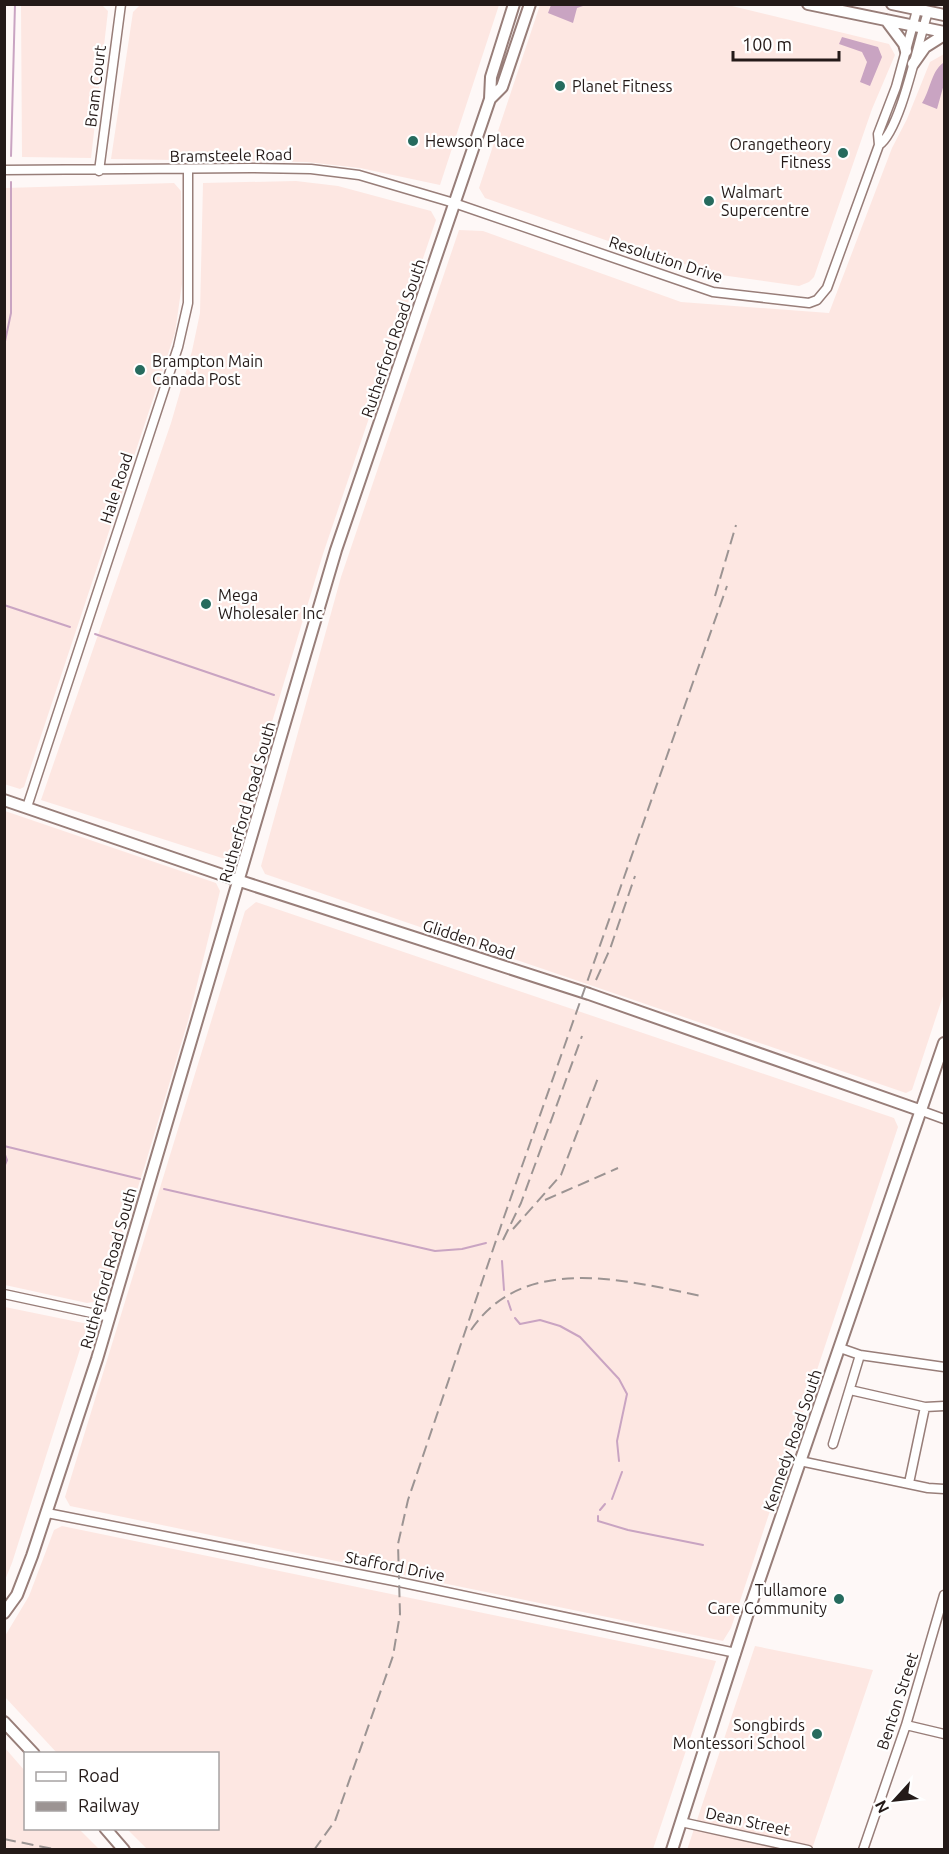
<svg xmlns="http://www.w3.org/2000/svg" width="949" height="1854" viewBox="0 0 949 1854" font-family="Ubuntu,sans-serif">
	<rect width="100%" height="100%" fill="#fef8f7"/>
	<path fill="#fde7e2" d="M21,5h81l6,6 -17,147 -69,-1z
		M140,5v-1l359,1 -59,180 -80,-17 -53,-6 -196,-3 22,-147z
		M540,5h188l161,39 6,11 -23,54 -58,168 -5,5 -10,4 -78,-11 -107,-32 -129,-45 -6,-10z
		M944,54v939l-32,97 -6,3 -641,-219 -4,-8 80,-289 118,-347 24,1 198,71 148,11 63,-165 15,-29 23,-57z
		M296,181l42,5 93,25 5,9 -113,334 -92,303 -6,2 -184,-59 130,-377 21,-72 8,-38 3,-130z
		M174,183l7,8 1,93 -7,49 -151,454 -4,2 -16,-5 1,-596z
		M5,811l211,72 4,8 -32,130 -43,144 -41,129 -10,8 -7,1 -82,-18z
		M256,902l638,216 4,9 -167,501 -8,13 -653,-135 -5,-9 180,-586z
		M5,1307l83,17 -76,239 -7,17z
		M62,1526l654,135 -63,188h-506l-20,-20 91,-1v-74l-161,-1 -52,-56v-61l24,-40 25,-66z
		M755,1646l118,24 -61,179 -125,1z
		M5,1748l20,23 1,57 53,1 20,20h-94z"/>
	<path fill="#c9a4c2" d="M551,5v-1l35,1 -9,3 -4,15 -25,-10z
		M842,37l36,10 4,10 -12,29 -10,-4 7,-20 -5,-10 -23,-8z
		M943,63l1,21 -7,25 -15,-6c8,-12 9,-31 21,-40z"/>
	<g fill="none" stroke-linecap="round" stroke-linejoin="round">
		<path stroke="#c9a4c2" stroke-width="2" d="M11,156l4,-152
			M4,346l7,-33v-131
			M4,605l66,22
			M95,634l179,61
			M4,1146l136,33
			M4,1152l3,8 -3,7
			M164,1189l271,62 27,-2 24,-6
			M502,1261l2,29
			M508,1301l3,9
			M515,1318l5,6 20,-4 20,6 20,11 39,42 8,15 -10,47 2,20
			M612,1499l10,-27
			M600,1510l5,-6
			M598,1516v5l30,9 75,15"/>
		<defs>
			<path id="street" d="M879,145c22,-15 39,-104 49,-133
				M4,170l247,-2 60,1 48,6 95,28 259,89 96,11 8,-3 10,-12 52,-143 -1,-11 18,-47 21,-77
				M99,171l22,-167
				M27,807l151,-460 10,-44v-133
				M922,1111l22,8
				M4,1294l106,23
				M840,1348l20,7 84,12
				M850,1390l75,17 19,-1
				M833,1444l27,-89
				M800,1461l128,27 16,1
				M909,1483l16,-76
				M47,1513l352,69 337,71
				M906,1725l38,9
				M681,1822l127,28
				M863,1850l43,-125 38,-130"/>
			<path id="secondary" d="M808,4l136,28
				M892,4l52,11
				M886,20l18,24 2,7
				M913,64l12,-17 19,-12
				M490,99l1,-22 23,-73
				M4,800l236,81 349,113 333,117
				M4,1613l13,-18 15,-39 65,-197 239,-809 154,-451 12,-12 28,-83
				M4,1722l30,32
				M105,1828l19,22
				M672,1850l75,-234 197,-573"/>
		</defs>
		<use href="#street" stroke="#987e79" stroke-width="11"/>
		<use href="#secondary" stroke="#987e79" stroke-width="14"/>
		<use href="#street" stroke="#fff" stroke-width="8"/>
		<use href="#secondary" stroke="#fff" stroke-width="10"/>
		<path stroke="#9c9493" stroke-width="2" stroke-dasharray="12 6" stroke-linecap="butt" d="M715,596l21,-71
			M596,980l14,-31 25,-73
			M545,1200l73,-32
			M513,1229l48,-54 37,-97
			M503,1240l18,-37 61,-167
			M471,1330c52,-77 154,-50 230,-34
			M4,1839l54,11
			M314,1850l21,-29 58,-165 7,-42 -2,-70 10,-44 96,-283 223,-631"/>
	</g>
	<g fill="#266b5e" stroke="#fff" stroke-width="2">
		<circle cx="560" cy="86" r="6"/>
		<circle cx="413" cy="141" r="6"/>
		<circle cx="843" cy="153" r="6"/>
		<circle cx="709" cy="201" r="6"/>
		<circle cx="140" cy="370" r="6"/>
		<circle cx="206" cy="604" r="6"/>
		<circle cx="839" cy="1599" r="6"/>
		<circle cx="817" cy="1734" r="6"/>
	</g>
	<g text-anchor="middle" stroke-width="4.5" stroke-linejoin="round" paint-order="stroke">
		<g font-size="16" fill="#241a18" stroke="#fff">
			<text transform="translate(95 86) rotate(-83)" y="6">Bram Court</text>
			<text transform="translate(231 155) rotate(-1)" y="6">Bramsteele Road</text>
			<text transform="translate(666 259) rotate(18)" y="6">Resolution Drive</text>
			<text transform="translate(393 338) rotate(-71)" y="6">Rutherford Road South</text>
			<text transform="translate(116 488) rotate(-72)" y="6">Hale Road</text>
			<text transform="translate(247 802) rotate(-74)" y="6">Rutherford Road South</text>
			<text transform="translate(469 939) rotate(18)" y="6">Glidden Road</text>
			<text transform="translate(108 1268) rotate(-74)" y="6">Rutherford Road South</text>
			<text transform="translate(792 1440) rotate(-71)" y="6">Kennedy Road South</text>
			<text transform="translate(395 1566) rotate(11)" y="6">Stafford Drive</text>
			<text transform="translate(897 1701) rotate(-72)" y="6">Benton Street</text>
			<text transform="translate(748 1821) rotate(12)" y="6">Dean Street</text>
		</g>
		<g font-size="16" fill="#241a18" stroke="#fff" text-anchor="start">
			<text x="572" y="92">Planet Fitness</text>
			<text x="425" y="147">Hewson Place</text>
			<text x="831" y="150" text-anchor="end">Orangetheory<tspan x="831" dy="18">Fitness</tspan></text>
			<text x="721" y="198">Walmart<tspan x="721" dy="18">Supercentre</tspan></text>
			<text x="152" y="367">Brampton Main<tspan x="152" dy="18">Canada Post</tspan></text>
			<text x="218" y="601">Mega<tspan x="218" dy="18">Wholesaler Inc</tspan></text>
			<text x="827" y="1596" text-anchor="end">Tullamore<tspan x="827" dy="18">Care Community</tspan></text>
			<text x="805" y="1731" text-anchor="end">Songbirds<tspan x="805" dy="18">Montessori School</tspan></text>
		</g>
	</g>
	<rect width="949" height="1854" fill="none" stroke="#241a18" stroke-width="12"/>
	<rect x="24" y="1752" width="195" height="78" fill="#ffffff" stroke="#a7a3a3" stroke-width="1.5"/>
	<rect x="36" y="1772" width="30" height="9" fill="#ffffff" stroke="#a7a3a3" stroke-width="1.5"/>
	<text x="78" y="1782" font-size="18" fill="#241a18">Road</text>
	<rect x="36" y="1802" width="30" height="9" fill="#9c9493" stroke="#a7a3a3" stroke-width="1.5"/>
	<text x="78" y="1812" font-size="18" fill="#241a18">Railway</text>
	<g transform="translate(895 1800) rotate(243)" stroke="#ffffff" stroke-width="4.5" paint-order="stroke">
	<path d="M0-4.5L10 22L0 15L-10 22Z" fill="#241a18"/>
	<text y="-9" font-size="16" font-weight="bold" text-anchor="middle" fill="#241a18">N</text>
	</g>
	<path d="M733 51v9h106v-9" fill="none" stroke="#241a18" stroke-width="3"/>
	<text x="742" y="51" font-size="18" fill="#241a18" stroke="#ffffff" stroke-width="4.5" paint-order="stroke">100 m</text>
</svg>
